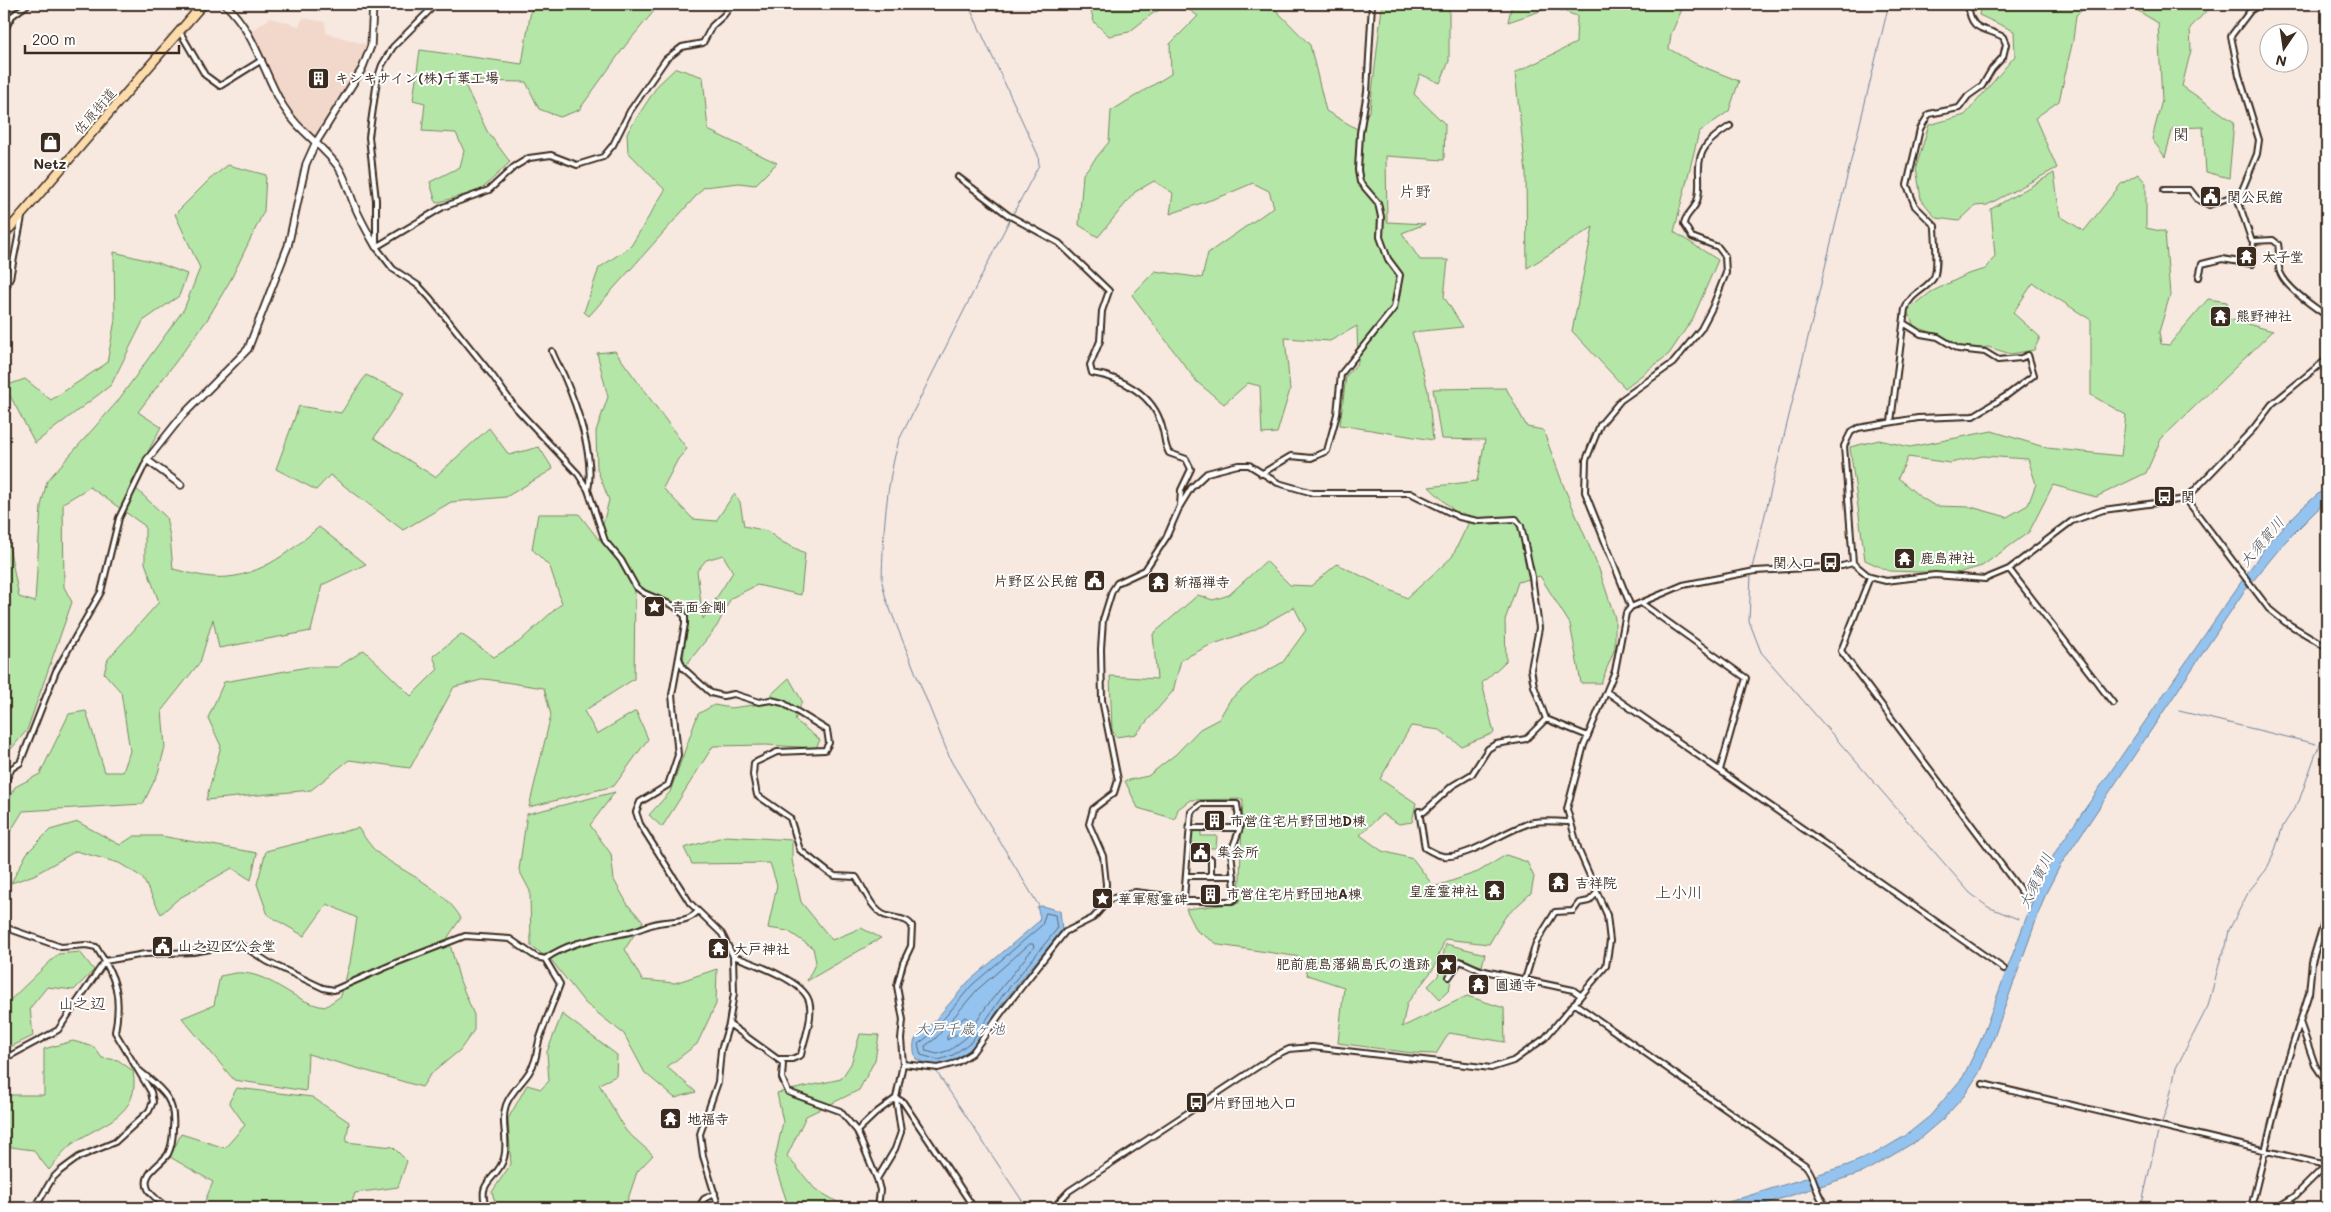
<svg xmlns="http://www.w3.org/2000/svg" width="2331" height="1212" viewBox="0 0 2331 1212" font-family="Mali,'Klee One',sans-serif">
	<rect width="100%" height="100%" fill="#f7e8e0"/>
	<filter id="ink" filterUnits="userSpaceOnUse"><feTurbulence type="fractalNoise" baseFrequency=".02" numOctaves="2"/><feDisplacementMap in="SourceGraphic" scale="10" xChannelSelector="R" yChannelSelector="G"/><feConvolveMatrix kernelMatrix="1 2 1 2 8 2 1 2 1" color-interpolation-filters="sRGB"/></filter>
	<g filter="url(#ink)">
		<path fill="#f2d8ca" d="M270,18l29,8 4,-8 22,4 1,11 45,13 -6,15 -50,83 -27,-31 -39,-80z"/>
		<path fill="#b4e7a7" stroke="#788862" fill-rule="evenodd" d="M532,4h118l4,7 -29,35 -46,64 -19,7 -21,-8 -13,-27 -63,-1 24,50 23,31 -29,28 -45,13 -6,-21 30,-15 4,-16 -8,-18 -34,-2 3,-28 -12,-3 7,-50 102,14z
			M1096,4h73l-17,10 -23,18 -20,4 -15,-14 -3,-11z
			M1181,4h89l40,41 16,66 31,18 13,-19 12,-103 7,-3h60v57l-9,22 -20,-9 -6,20 31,30 -1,36 -58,-4 1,66 38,2 -23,9 18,27h28l-4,37 19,30 -51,5 16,59 5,49 -93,-15 6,-49 12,-13 -1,-37 -27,15 -45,-3 5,52 -13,43 -15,1 -2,-48 -12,-3 -24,21 -27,-22 -65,-87 23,-24 47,7 6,-25 66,-46 -5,-16 -16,-8 -28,12 -55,19 3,-21 -19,-12 -19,11 -37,45 -19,-12 4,-51 26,-32 2,-31 60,-37 -1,-30 28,-28z
			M1512,4h186l-15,3 -12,27 -2,15 27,15 43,17 -10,30 -30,21 -25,100 44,28 -25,58 -24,36 -44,34 -53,-57 21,-104 -66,41 -1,-95 -11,-100 61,-30 1,-27 -25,-9 -44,15z
			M1981,4h109l-14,11 -3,25 -14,61 -24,17 22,50 -70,37 -12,1 -16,15 -23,-3 -15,-19 -5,-32 13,-42 36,-10 50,-59 -1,-25 -35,-16z
			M2127,4h86l-23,24 1,22 -9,36 52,36 -5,56 -23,-6 -3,-45 -30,1 -8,29 -13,-18 10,-39 -4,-77z
			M676,68l27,9 5,53 69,33 -22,22 -16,-2 -35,4 -115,129 -5,-4 15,-44 32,-22 34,-56 -37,-38 -1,-19 31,-48z
			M228,165l38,10 -2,36 -33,68 -24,41 -69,92 23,15 -30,57 35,33 4,20 3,32c13,3 26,7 39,8 42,4 77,-24 107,-50l47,37 -44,21 -11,46 -92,17 -6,-29 -13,43 -38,48 3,37 -7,26 -15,31 -120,7 -19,31v-34l11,-21 25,-13 29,-60 17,-3 19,61h18l7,-21 -9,-59 -17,-19 4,-14 51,-57 -14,-39v-37l-55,-39 -27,16 1,84 8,15 -45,128 -16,19 -7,-2v-40l7,-14 -7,-32v-141l15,77 16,5 6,-96 6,-25 70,-79 67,-93 16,-41 -25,-54 35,-35z
			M2054,173l6,43 24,15 37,-47 17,-10 8,9v45l19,4 5,63 -11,37 2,12 8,1 39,-46 19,3 2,17 44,12 -112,108 -15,34 -50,24 -43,-12 -24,47 -47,34 -24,7 -69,-2 -24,-11 -15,-113 29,-7 31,7 82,-16 55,17 74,8 5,-41 -35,-20v-75l-58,-37 -20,30 27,24 -6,13 -23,4 -23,-7 -18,2 -18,-5 -14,-9 -24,-9 -7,-15 24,-19 37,-18 18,-5 9,-13 -4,-47zM1983,456l45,3 8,25 -8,21 -21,12 -36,-10 -36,-1 -16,-10 -21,-18 10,-21 42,6z
			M114,252l44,11 29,11 -8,22 -36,25 -32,64 -76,58 -30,-57 20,-7 26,21 56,-37 8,-43z
			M615,351l72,98 -9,10 -15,29 30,31 23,2 18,-27 6,8 4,24 23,5 15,11 23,11 -4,42 -44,-10 -26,13 -14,28 -34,43 3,-60 -51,-22 -1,92 -50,32 13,23 39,-23 12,28 -34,47 -85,21 22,-92 -7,-27 -59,-9 -31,8 -44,81 -61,-8 -38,30 -105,10 15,-54 -13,-28 16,-36 84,-15h30l26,-17 47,46 27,-27 -5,-13 28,-22 33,23 25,-15 43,-39 -12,-36 -18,-18 6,-35h41l20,26 10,-40 -12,-31 -1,-38 12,-34 -11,-44zM723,555l10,17 -30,47 -6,-48 9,-11z
			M366,375l38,18 -30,45 61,39 54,-49 20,27 30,-8 14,22 -47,28 -55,5 -48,28 -73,-55 -14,15 -40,-21 23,-63 42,7z
			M1506,388l21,39 16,3 21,57 35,82 16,49v30l-14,35h-20l-11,-59 -30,-48 -22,6 -13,38 1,41 -24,22 12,50 -33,13 -21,-16 -29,-4 -31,53 36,24 -4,19 -13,2 -17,-10 -22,21 22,16 31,8 21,28 44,-15 28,-17 21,7 7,15 -3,16 -26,24 -16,27 -44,-5 -11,29 -27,35 -5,24 65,-31 37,12 1,34 -56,-9 -13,21 -24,-1 -74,-10 6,-56 -37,-12 -6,-18 -82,-12 -22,-14 -11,-22 53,-6 4,-104 -53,1 -12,9 -3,10 -37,-11 -13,-27 23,-5 28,-22 24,-25 19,-10 11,-19 25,-22 28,-16 23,-32 -12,-23 -40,23 -46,16 -27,14 -8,31 -37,43 -20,3 -4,-7 -2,-54 47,3 -4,-45 45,-39 15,5 16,-5 37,-34 24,24 21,1 26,-22 70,34 45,-41 16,-33 -39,-37 48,-6 8,-41 -44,-1 -8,-50z
			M789,678l13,23 -7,19 25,20 -4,8 -50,-3 -53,1 -51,81 -13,-12 21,-23 28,-78 16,-9 17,3 30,-4z
			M615,792l-25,33 21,29 3,26 14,25 15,16 -18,28 17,31 33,3 42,-14 -1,35 -19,40 -30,23 29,25 -21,6 -30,-25 -21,-39 -39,-31 -33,-42 -21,-15 -1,-55 -11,-21 8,-56z
			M78,822l42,23 14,-9h27l96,17 -6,27 -19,-12 -54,31 -17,15 -19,-37 -23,-14 -43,-12 -42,24 -23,8 16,-30 23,-23z
			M358,828c6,8 13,20 22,27 28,20 62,32 81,63l-13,19 12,44 14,34v15l-14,20 -30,25 -8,12 -114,-33 -2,37 -72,-11 -52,-62 32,-13 6,-29c7,-1 16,-4 23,-3 30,2 52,30 82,34l16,-11 9,-33 7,-45 -30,-14 -23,32 -36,-21 -11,-31 9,-33z
			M1191,831h10v5h16l-1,12h-25z
			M726,836l66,4v20l9,42 31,38 29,-12 20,10 -74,43 9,-19 -3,-14 -25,-17 -20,-3 9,-43 -7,-22 -78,1 -8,-16z
			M1446,944l39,10 -3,12 -27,-6 -6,30 -9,9 -12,-13 10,-10z
			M80,952l14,18 -20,20 -27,-3 -17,21 3,28 -29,14v-44l54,-52z
			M562,1014l55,41 -1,21 -17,8 27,47 27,24 -16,17 -12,36h-128l-5,-16 19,-28 -3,-45 19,-34 14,4 8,-8 -2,-29z
			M860,1034l19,1 -4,25 -16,30 -53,26 -19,40 28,33 24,14 2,5h-52l-15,-45 9,-41 -6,-29 64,-14 10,-15z
			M73,1041l21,6 8,11 16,2 15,11c8,45 -30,51 -61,73 -8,6 -16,17 -23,26l-16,-20 -29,-4v-51h40v-46z
			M237,1088l75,9 37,25 -3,20 47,5 14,14 -9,26 -43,6 -5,15h-148l11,-26 -43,-25 11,-23 44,14 20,-23 -16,-23z"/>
		<path fill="#94c3ef" stroke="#70869b" d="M2327,486v14l-42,42 -42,51 -183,273 -14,27 -53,147 -14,33 -15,23 -19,21 -27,23 -54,32 -112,36h-43l139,-43 30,-13 27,-16 25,-20 33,-39 17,-35 60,-161 16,-30 214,-311 32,-32z
			M1042,906l18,5 2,19c-18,23 -38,45 -56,69 -16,20 -26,48 -50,61 -14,7 -26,6 -40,-1 -4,-13 -4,-23 10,-28l42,-49 70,-60 2,-5 -3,-10z"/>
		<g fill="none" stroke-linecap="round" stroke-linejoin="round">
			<path stroke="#5f6772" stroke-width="1" d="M1046,913l9,2 2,14 -54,66 -31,46 -19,14 -14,5 -18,-5 -3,-11 12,-9 42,-50 70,-60z
				M1030,944h3l1,3 -48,60 -19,30 -17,13 -13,4 -11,-3 -1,-5 10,-7 42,-49z
				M965,1017l4,3 -8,12 -14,8v-3z"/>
			<path stroke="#70869b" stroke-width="1" d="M968,4l70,151 1,10 -27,51
				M1752,568l137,-564
				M1751,575l-2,46 12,31 209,241 18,14 30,12
				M882,580c1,-47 4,-95 17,-140l111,-221
				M882,582l4,17 65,162 88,145
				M2179,711l137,33
				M2326,747h1
				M936,1071l91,137
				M2141,1208l16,-72 10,-28 9,-40 32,-62 13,-49 5,-11 3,-16 20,-39 17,-21 7,-14 10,-30 16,-25 16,-45 12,-27"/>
			<defs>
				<path id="street" d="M436,4l-43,43 -11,18 -5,15 -8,57 7,63v47l17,22 26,17 11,12 62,77 23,32 63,67 10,16 17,51 16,19 15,27 8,6 30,13 11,10v8l-13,71 6,60 -10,30 -28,17 -4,10 4,12 50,79 32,31 11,22 1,37 -5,31 -8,26 -3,32 -18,52 3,22 16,52
					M2261,4l-11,7 -19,25 8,39 20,65 -2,14 -19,46 13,39 2,2 20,-1 5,4c2,8 0,16 1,24 2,17 35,39 48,48
					M4,31l8,-15 16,-12
					M180,32l25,43 15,11 42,-26
					M958,177l50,38 51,28 50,48 -7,20 -2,30 -10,24 2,8c31,5 62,22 70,54 3,9 2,17 7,26l17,6 5,10 -10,21 -1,16
					M2164,190h26l7,9 12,6 32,-12
					M376,247l67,-40 46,-17 25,-23 15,-9 22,-3 26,10 26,-8 10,-12 17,-34 36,-52 16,-12 21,-4 9,-17 12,-11 8,-11
					M2199,277l3,-13 20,-5 30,5 1,-23
					M4,292l6,-14 12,-61
					M552,351c3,9 8,16 12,25 13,30 31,81 24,114
					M1891,422l14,-113c6,-17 22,-19 29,-32 5,-10 1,-39 1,-51l-20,-20 -8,-21 13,-56 9,-15 30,-6 9,-12 14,-10 10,-17 11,-12 3,-13 -3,-7c-19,-11 -32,-3 -35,-33
					M1261,474l30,-18 20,2 16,-7 10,-37 4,-40 53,-66 6,-33 -12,-16 -8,-22 1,-20 -3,-14 -18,-21 -2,-12 2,-37 7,-41 5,-88
					M2186,499l67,-70 19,-25 55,-45
					M1853,563l-9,-117 7,-14 7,-4 60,-10 55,-2 33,-20 28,-21 -6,-20 -7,3 -23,2 -13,-8 -27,-3 -20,-12 -17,-3 -16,-10
					M2009,569l104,134
					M1870,577l-29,74 183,244 5,3
					M1641,603l105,75 -26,92
					M1631,607l-46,-115 1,-32 14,-35 21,-25 52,-37 28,-34 11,-21 14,-35 -1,-17 -7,-9 -26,-10 -8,-13c1,-10 10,-13 13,-23 3,-9 2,-17 2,-27 -2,-25 11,-35 31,-48
					M679,658l4,10 28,25 12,3 11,-2 25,8 12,-2 12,3 44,27 2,13 -4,7 -48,2 -23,11 -1,12 4,20 33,23 10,32 28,22 7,4 21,1c9,13 14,30 28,38 9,4 23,2 28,11l-1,20 -8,17 -6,23 6,34 -2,19 2,25 -7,34 5,34 -6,17 -18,30
					M1607,692l397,277
					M1546,719l-20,20 -30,5 -8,5 -16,25 -20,12 -28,26 -5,-1 6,37c5,3 12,7 18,8 27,3 63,-28 91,-34 11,-2 24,0 35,0
					M4,784l8,-16 8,-5 36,-92 45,-79 18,-74 28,-58
					M1189,828h51
					M1186,876h48
					M1211,876v-17
					M1105,902l1,-18 -3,-28 -14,-32 4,-15 21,-16 4,-13 -16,-80 -1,-51 2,-29 9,-29 5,-8 28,-13 21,-32 14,-32 11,-18 16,-15 31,-8h11l29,18 35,10h97l49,24 19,4 38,-2 5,7 11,51 7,51 -8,41 3,17 12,33 42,17
					M4,927l57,20 25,-2 10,2c20,30 26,49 19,85l36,60 2,10 -4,9 -34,31 -36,15 -19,14 -8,8 -17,29
					M733,956c19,7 70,24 76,45 5,15 -5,39 -8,54l-9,4h-13
					M545,959c26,-18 51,-20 80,-26 12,-2 22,-8 33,-10 14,-3 30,0 40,-12
					M1449,977l11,-16 20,9 93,20 7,5
					M1525,980l11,-37 19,-31 18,-1 6,-8 10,-2 7,-7
					M1574,1003l231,162c11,11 9,29 23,43
					M2300,1022l15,43 12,18
					M729,1024l54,39 -1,15 6,14 52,19 17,20 20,48 3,11 -2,18
					M4,1059l54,-29 47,-69 40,-7 48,-2 47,-8 28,18 55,26 11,2 64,-28 67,-26 45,3 26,18 9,2 15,25c-7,19 -15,38 -21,57 -2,7 -2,13 -4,19 -5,18 -23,28 -29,45 -6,17 3,35 -2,53 -6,22 -29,23 -17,50
					M903,1064l35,4 18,-5 16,-10 32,-44 61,-77 28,-14 17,-19 25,-7 49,6 7,-86 10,-8h36l3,24 -9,24 5,46 -4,3h-45l-3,-3
					M140,1071c21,18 36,27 33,57 0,9 -1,18 -5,26 -7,11 -27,19 -20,35 3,7 14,14 19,19
					M1983,1084l343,81
					M896,1098l7,4 71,106
					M857,1131l20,-19 19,-14
					M698,1208l6,-9 11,-6
					M1053,1208l16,-17 205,-135 15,-7 23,-2 179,21 22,-7 32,-23 61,-72 4,-25 -3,-26 -28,-64 -12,-42 17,-64 31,-74 11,-58 5,-6 52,-22 72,-14 87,-5 11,-3 17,14 16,4 49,-6 50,4 24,-10 63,-48 31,-11 83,-11 83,110 16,13 42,25
					M2251,1208l35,-142 23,-73 3,-31 15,-50
					M2276,1208l18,-11 33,-33"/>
				<path id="secondary" d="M225,4c31,30 37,66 58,102 15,25 40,39 56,62 6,10 9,20 13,31 6,17 15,32 24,48
					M181,485l-34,-25 35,-44 66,-67 40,-103 18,-82 9,-20 47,-75 9,-23 2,-42"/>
				<path id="highway" d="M4,235l199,-231"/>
			</defs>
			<use href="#street" stroke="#3b2a1e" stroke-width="8"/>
			<use href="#secondary" stroke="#3b2a1e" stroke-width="9"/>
			<use href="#highway" stroke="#3b2a1e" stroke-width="11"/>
			<use href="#street" stroke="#fff" stroke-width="4"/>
			<use href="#secondary" stroke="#fff" stroke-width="5.5"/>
			<use href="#highway" stroke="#fddcac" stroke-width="8"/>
		</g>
	</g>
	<defs>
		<symbol id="building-square" viewBox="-11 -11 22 22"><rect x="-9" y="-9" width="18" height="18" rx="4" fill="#3b2a1e" stroke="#fff"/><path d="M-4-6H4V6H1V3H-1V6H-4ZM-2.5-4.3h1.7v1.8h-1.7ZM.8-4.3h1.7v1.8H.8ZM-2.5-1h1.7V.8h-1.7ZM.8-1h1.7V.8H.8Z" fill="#fff"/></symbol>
		<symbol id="shop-square" viewBox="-11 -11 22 22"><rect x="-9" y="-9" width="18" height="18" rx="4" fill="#3b2a1e" stroke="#fff"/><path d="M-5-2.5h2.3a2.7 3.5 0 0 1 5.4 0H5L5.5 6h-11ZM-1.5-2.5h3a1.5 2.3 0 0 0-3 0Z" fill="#fff"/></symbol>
		<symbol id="civic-square" viewBox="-11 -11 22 22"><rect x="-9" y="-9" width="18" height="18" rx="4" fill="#3b2a1e" stroke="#fff"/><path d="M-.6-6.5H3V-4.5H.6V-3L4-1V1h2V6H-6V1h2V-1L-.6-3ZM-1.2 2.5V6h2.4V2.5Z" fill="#fff"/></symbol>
		<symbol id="temple-square" viewBox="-11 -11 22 22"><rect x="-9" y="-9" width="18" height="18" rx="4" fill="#3b2a1e" stroke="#fff"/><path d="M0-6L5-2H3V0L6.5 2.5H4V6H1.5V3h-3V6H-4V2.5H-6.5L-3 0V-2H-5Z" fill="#fff"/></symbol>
		<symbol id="bus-square" viewBox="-11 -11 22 22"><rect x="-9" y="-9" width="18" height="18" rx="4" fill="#3b2a1e" stroke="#fff"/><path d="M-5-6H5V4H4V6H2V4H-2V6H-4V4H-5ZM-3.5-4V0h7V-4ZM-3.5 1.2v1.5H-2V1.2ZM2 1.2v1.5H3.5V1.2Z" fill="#fff"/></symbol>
		<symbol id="sight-square" viewBox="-11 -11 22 22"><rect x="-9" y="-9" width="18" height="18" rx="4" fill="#3b2a1e" stroke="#fff"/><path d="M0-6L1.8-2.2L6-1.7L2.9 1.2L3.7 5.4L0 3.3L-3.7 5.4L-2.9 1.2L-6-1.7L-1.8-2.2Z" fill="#fff"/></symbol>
	</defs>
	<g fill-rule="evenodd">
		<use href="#building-square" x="306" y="66" width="25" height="25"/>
		<use href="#shop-square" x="38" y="130" width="25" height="25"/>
		<use href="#civic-square" x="2198" y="184" width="25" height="25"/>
		<use href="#temple-square" x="2234" y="244" width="25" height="25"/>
		<use href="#temple-square" x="2208" y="304" width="25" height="25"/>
		<use href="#bus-square" x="2152" y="484" width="25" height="25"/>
		<use href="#temple-square" x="1892" y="546" width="25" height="25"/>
		<use href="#bus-square" x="1818" y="550" width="25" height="25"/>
		<use href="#civic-square" x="1082" y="568" width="25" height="25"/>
		<use href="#temple-square" x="1146" y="570" width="25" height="25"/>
		<use href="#sight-square" x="642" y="594" width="25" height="25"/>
		<use href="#building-square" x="1202" y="808" width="25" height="25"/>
		<use href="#civic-square" x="1188" y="840" width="25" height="25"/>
		<use href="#temple-square" x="1546" y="870" width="25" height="25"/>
		<use href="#temple-square" x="1482" y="878" width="25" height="25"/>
		<use href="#building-square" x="1198" y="882" width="25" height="25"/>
		<use href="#sight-square" x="1090" y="886" width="25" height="25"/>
		<use href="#civic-square" x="150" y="934" width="25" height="25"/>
		<use href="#temple-square" x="706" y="936" width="25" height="25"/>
		<use href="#sight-square" x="1434" y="952" width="25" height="25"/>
		<use href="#temple-square" x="1466" y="972" width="25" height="25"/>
		<use href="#bus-square" x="1184" y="1090" width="25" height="25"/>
		<use href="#temple-square" x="658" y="1106" width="25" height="25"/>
	</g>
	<g text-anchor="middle" stroke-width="4" stroke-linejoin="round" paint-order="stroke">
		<g font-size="14" font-weight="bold" fill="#3b2a1e" stroke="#fff" text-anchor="start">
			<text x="335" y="83">キンキサイン(株)千葉工場</text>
			<text x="50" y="169" text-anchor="middle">Netz</text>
			<text x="2227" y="202">関公民館</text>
			<text x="2262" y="262">太子堂</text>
			<text x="2236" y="321">熊野神社</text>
			<text x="2181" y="502">関</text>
			<text x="1920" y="563">鹿島神社</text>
			<text x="1815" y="568" text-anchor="end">関入口</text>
			<text x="1078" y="586" text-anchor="end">片野区公民館</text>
			<text x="1174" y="587">新福禅寺</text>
			<text x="671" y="612">青面金剛</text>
			<text x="1230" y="826">市営住宅片野団地D棟</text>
			<text x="1217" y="857">集会所</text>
			<text x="1575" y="888">吉祥院</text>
			<text x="1479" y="896" text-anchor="end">皇産霊神社</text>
			<text x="1226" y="899">市営住宅片野団地A棟</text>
			<text x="1118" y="904">華軍慰霊碑</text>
			<text x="178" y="951">山之辺区公会堂</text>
			<text x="734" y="954">大戸神社</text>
			<text x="1430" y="969" text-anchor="end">肥前鹿島藩鍋島氏の遺跡</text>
			<text x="1495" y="990">圓通寺</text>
			<text x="1213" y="1108">片野団地入口</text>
			<text x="687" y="1124">地福寺</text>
		</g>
		<g font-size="14" fill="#3b2a1e" stroke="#fff">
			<text transform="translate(95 111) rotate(-49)" y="5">佐原街道</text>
		</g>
		<g font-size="15" font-style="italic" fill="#56585d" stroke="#fff">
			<text transform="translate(2262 542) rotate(-50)" y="5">大須賀川</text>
			<text transform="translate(2036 881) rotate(-65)" y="5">大須賀川</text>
			<text x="960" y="1034">大戸千歳ヶ池</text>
		</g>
		<g font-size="16" fill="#3b2a1e" stroke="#fff">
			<text x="2181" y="140">関</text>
			<text x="1415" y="197">片野</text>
			<text x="1679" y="898">上小川</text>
			<text x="82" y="1009">山之辺</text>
		</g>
	</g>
	<rect width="2331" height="1212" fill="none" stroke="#fff" stroke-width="20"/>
	<rect x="10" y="10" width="2311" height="1192" fill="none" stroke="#3b2a1e" stroke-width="2" filter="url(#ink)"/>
	<g transform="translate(2284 48) rotate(193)"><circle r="24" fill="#ffffff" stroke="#b1aaa5"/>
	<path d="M0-4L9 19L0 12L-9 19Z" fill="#3b2a1e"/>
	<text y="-8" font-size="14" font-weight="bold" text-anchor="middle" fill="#3b2a1e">N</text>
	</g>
	<path d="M25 45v8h154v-8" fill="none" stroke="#3b2a1e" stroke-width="2.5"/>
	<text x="32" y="45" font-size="15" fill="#3b2a1e" stroke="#ffffff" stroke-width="4" paint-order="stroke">200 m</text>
</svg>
